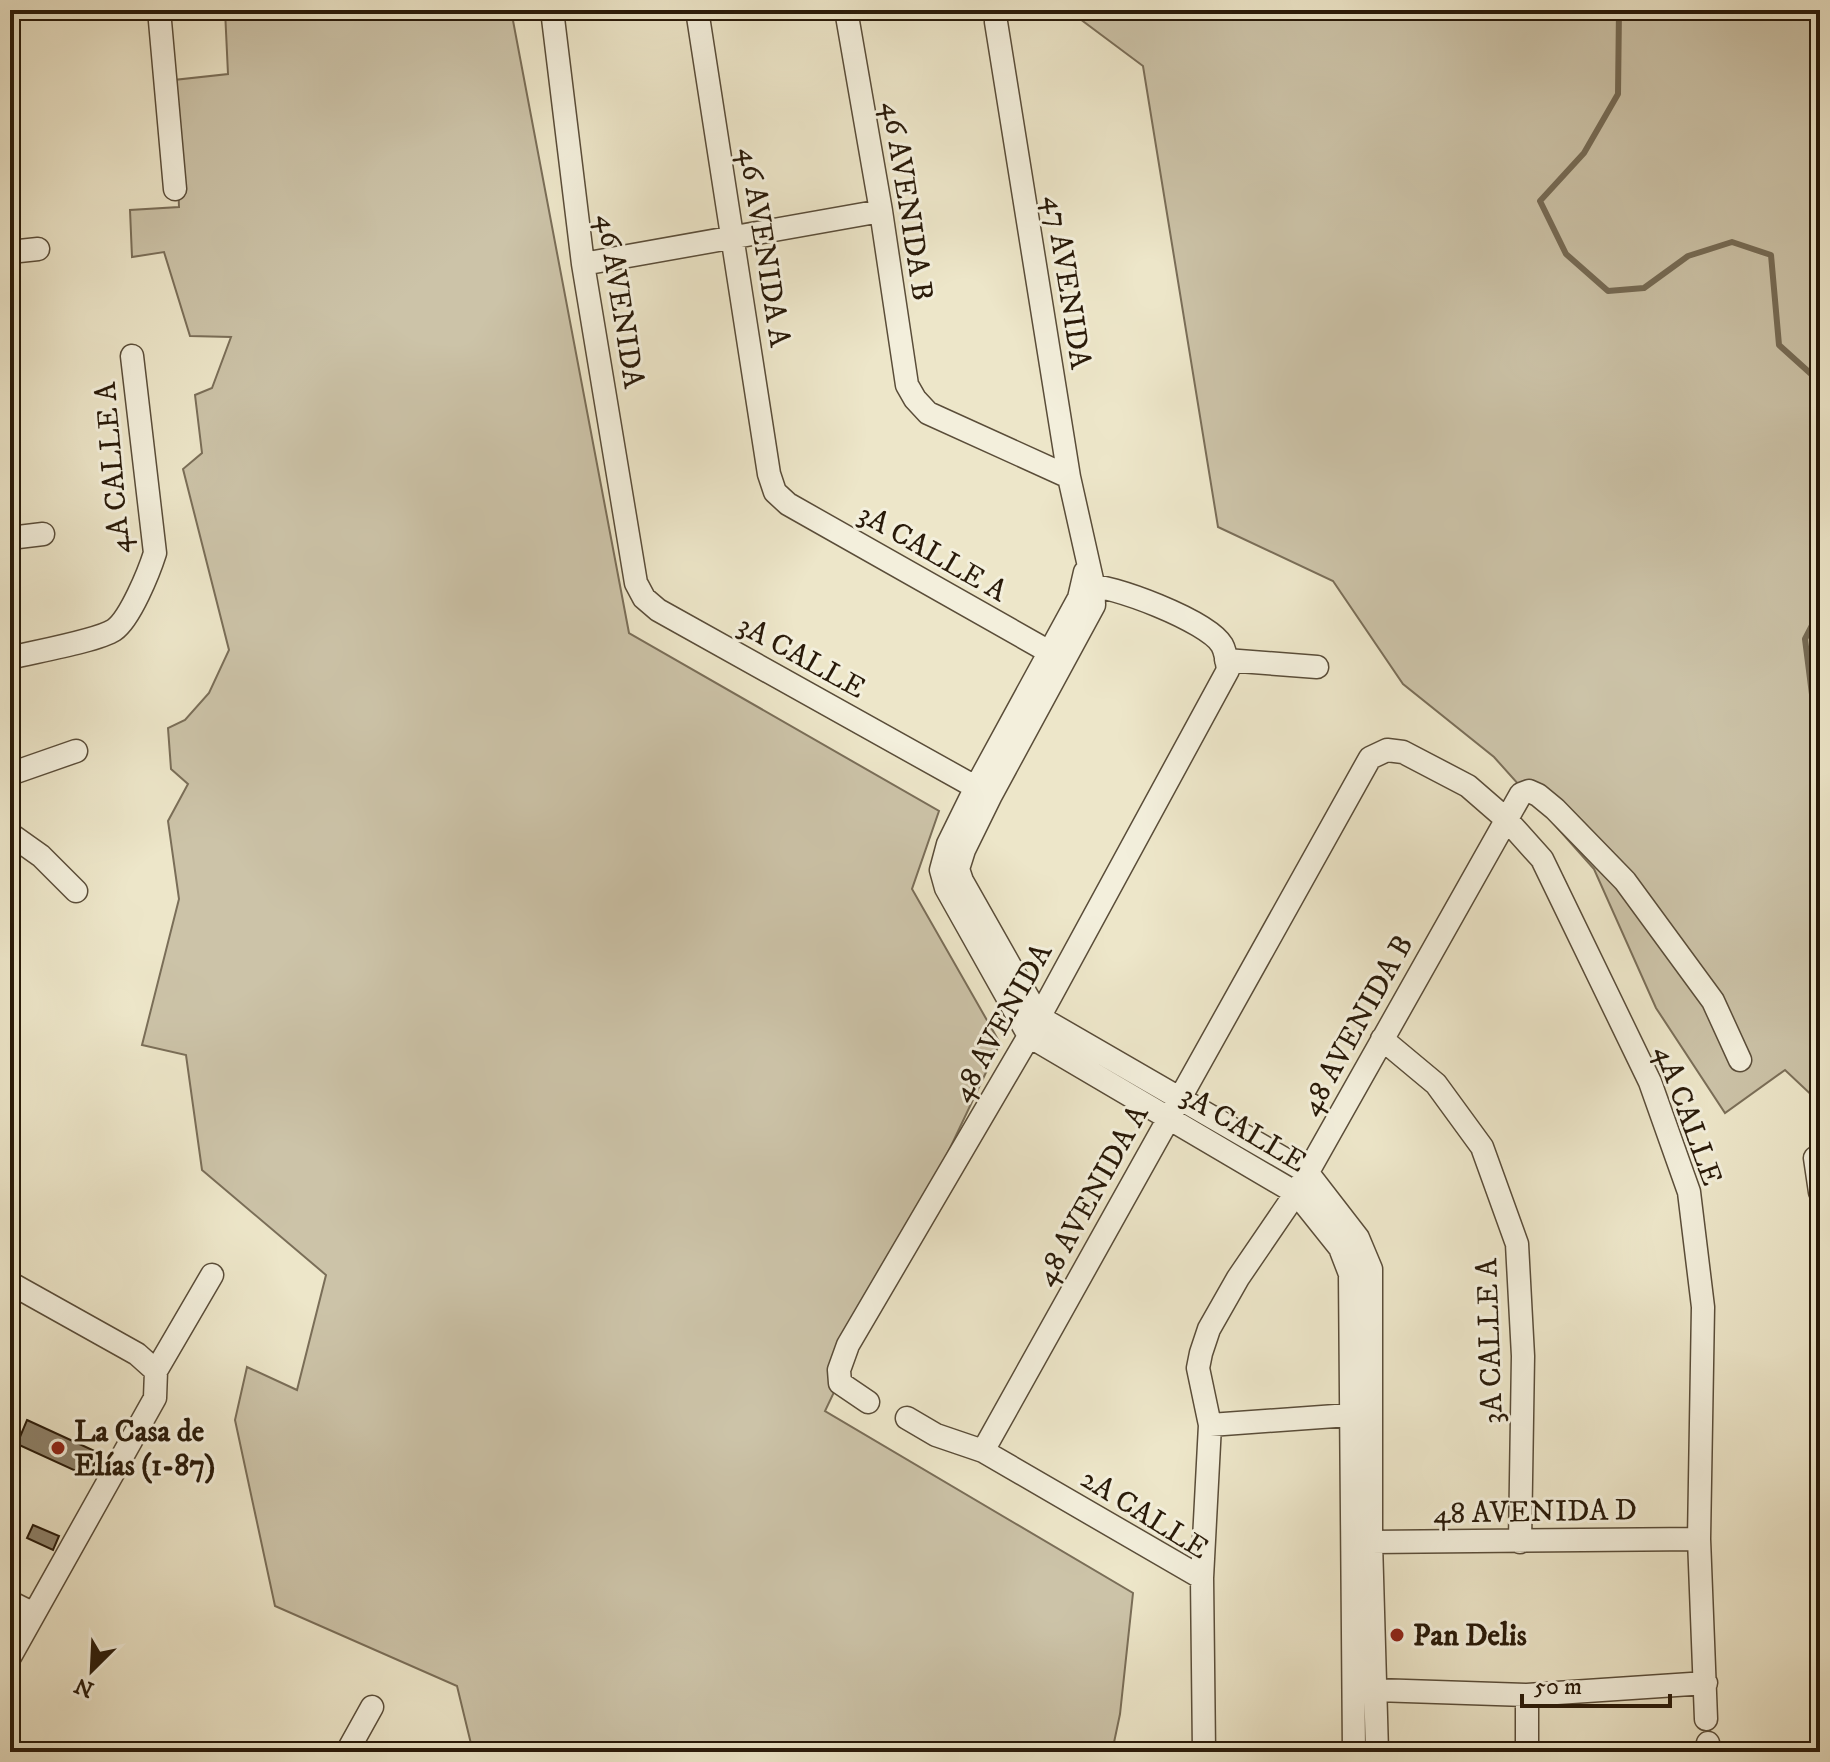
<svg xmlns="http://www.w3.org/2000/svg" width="1830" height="1762" viewBox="0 0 1830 1762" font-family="'IM FELL DW Pica',serif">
	<rect width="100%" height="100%" fill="#ede6c9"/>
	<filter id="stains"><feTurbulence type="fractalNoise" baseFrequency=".0025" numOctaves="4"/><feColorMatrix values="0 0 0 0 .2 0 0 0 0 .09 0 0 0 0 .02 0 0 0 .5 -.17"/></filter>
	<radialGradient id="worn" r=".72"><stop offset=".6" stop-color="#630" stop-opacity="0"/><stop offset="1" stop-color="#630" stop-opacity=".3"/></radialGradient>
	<path fill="#ccc3a8" stroke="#7a6e58" stroke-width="2" d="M225,10h286l118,623 310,178 -27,78 88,154 -175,368 308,182 -13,121 -8,38h-639l-16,-66 -182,-80 -40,-186 12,-53 50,23 29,-115 -124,-105 -16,-115 -44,-10 37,-146 -11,-78 20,-37 -17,-15 -3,-41 17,-8 24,-27 20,-43 -46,-181 19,-16 -7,-58 17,-7 19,-51 -41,-1 -26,-84 -32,5 -2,-47 49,-3 -5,-127 54,-6z
		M1068,10h752v1093l-35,-33 -60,43 -69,-105 -62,-139 -100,-112 -91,-73 -70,-103 -115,-54 -75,-461z"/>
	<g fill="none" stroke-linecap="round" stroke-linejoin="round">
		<path stroke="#766b55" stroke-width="6" d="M1619,10l-1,84 -34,59 -44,48 26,53 42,37 36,-3 44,-32 44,-14 39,13 8,90 41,37
			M1820,610l-15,29 10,79 5,7"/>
	</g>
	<path fill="#8f846d" stroke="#291a09" stroke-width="2" d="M27,1420l72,33 -10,24 -72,-33z
		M33,1525l26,11 -6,14 -26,-12z"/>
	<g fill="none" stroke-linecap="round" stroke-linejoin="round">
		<defs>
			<path id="minor" d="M159,10l16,179
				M552,10l31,254 53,319 8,15 14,12 328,183
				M697,10l72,464 6,18 13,12 272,154
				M846,10l35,201 26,174 8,14 13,14 141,64
				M996,10v12l73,455 24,107 1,21 -103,190 -27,55 -6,19 4,12 77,136 268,155 51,66 13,31v273l6,210
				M10,252l28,-3
				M583,264l298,-53
				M10,538l33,-4
				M1085,572l-6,26 -103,189 -28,57 -7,26 5,18 83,148 267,157 44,55 10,26 4,478
				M10,658c23,-6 87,-17 104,-28 16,-11 35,-58 41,-77l-23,-197
				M1226,660l91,7
				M10,774l66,-23
				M10,834l31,22 35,35
				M1382,1039l54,45 46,63 35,97 6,112 -3,186
				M1815,1158l5,34
				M10,1283l127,71 19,17
				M868,1402l-28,-19 -1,-13 9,-25 181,-309 199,-366c-1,-7 -2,-18 -6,-25 -14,-24 -111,-61 -138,-60
				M907,1418l29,17 47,16 219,127
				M1210,1425l153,-11
				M983,1451l387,-693 17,-8 16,2 65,34 38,33 36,40 108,223 39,110 14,115 -4,232 7,180
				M1371,1542l328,-3
				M10,1602l24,12
				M10,1657l145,-259 1,-27 56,-96
				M1376,1690l151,5 179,-12
				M347,1752l25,-45
				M1204,1752l-2,-174 8,-153 -12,-57 3,-15 8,-24 29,-51 58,-85 225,-399 8,-3 9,4 17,14 70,72 88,120 27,59
				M1527,1752v-57
				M1708,1752v-9"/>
		</defs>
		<use href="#minor" stroke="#5a4d39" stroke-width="25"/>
		<use href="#minor" stroke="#f3efdc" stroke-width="22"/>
	</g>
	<g fill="#8f2418" stroke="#f3efdc" stroke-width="3">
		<circle cx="58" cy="1448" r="8"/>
		<circle cx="1397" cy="1635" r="8"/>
	</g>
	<g text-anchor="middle" stroke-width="6" stroke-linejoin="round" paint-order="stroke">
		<g font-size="30" fill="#291a09" stroke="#f3efdc">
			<text transform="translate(908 201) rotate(81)" y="10">46 AVENIDA B</text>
			<text transform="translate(765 247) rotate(81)" y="10">46 AVENIDA A</text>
			<text transform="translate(1068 282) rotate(81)" y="10">47 AVENIDA</text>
			<text transform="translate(621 301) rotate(81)" y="10">46 AVENIDA</text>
			<text transform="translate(112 468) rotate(-95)" y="10">4A CALLE A</text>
			<text transform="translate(933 552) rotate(30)" y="10">3A CALLE A</text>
			<text transform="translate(802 656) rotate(29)" y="10">3A CALLE</text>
			<text transform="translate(1001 1022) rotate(-61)" y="10">48 AVENIDA</text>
			<text transform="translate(1356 1025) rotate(-61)" y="10">48 AVENIDA B</text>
			<text transform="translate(1689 1115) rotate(70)" y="10">4A CALLE</text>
			<text transform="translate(1244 1128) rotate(31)" y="10">3A CALLE</text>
			<text transform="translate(1091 1195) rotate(-61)" y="10">48 AVENIDA A</text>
			<text transform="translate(1489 1341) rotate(-92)" y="10">3A CALLE A</text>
			<text transform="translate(1535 1511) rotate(-1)" y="10">48 AVENIDA D</text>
			<text transform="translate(1145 1513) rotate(32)" y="10">2A CALLE</text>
		</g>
		<g font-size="30" font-weight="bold" fill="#291a09" stroke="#f3efdc" text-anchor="start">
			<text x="74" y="1441">La Casa de<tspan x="74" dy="34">Elías (1-87)</tspan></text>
			<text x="1413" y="1645">Pan Delis</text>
		</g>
	</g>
	<rect width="1830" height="1762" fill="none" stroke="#ede6c9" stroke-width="40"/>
	<rect x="12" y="12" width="1806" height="1738" fill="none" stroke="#291a09" stroke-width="4"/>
	<rect x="20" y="20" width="1790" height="1722" fill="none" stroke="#291a09" stroke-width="2"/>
	<g transform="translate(92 1670) rotate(204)" stroke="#f3efdc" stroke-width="6" paint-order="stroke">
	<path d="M0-6L14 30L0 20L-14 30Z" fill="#291a09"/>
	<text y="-12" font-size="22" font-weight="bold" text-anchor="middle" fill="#291a09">N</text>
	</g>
	<path d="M1522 1694v12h148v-12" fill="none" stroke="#291a09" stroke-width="4"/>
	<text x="1534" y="1694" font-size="24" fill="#291a09" stroke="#f3efdc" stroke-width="6" paint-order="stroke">50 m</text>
	<rect width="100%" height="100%" filter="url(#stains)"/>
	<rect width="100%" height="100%" fill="url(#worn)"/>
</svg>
